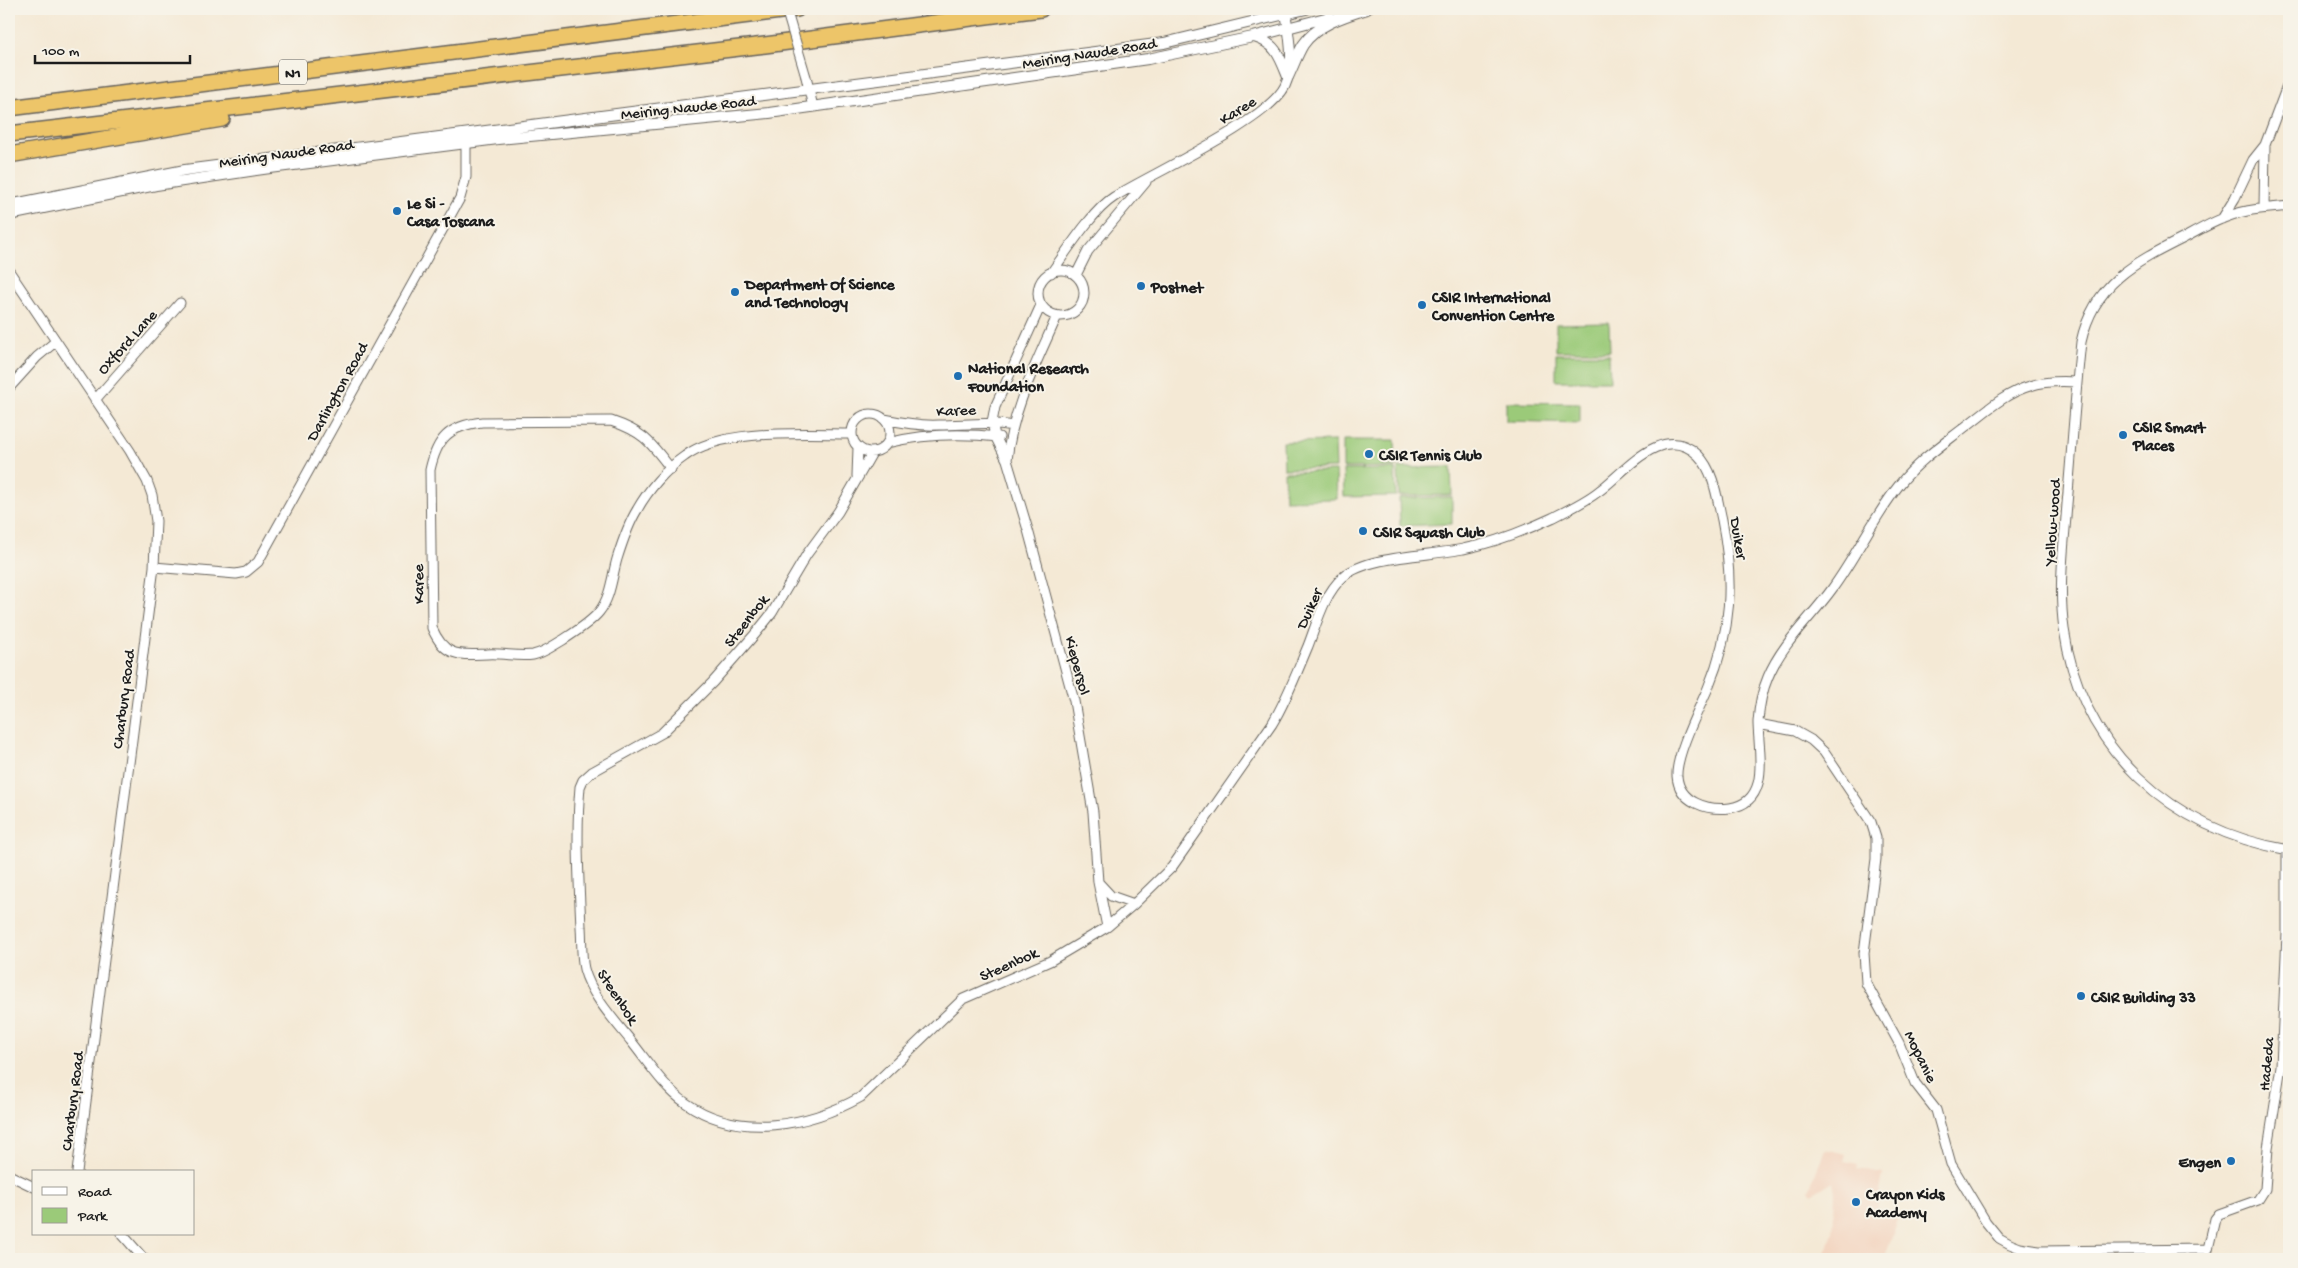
<svg xmlns="http://www.w3.org/2000/svg" width="2298" height="1268" viewBox="0 0 2298 1268" font-family="'Gochi Hand',sans-serif">
	<rect width="100%" height="100%" fill="#f7f3e8"/>
	<filter id="ink" filterUnits="userSpaceOnUse"><feTurbulence type="fractalNoise" baseFrequency=".02" numOctaves="2"/><feDisplacementMap in="SourceGraphic" scale="10" xChannelSelector="R" yChannelSelector="G"/><feConvolveMatrix kernelMatrix="1 2 1 2 8 2 1 2 1" color-interpolation-filters="sRGB"/></filter>
	<filter id="wash" filterUnits="userSpaceOnUse"><feTurbulence type="fractalNoise" baseFrequency=".0096" numOctaves="4" result="noise"/><feDisplacementMap in="SourceGraphic" scale="20" xChannelSelector="R" yChannelSelector="G"/><feGaussianBlur stdDeviation="1.12" result="paint"/><feColorMatrix in="noise" values="0 0 0 0 0 0 0 0 0 0 0 0 0 0 0 0 0 1.4 0 .05"/><feComposite in="paint" operator="in"/></filter>
	<g filter="url(#wash)">
		<rect width="100%" height="100%" fill="#f4e9d5"/>
		<path fill="#f3d4bf" d="M1825,1149l21,5 -2,7 14,3 -1,5 26,4 -6,38 22,5 -15,43h-62l11,-25 2,-42 -2,-11 -21,13 -3,-4z"/>
		<path fill="#9bca79" stroke="#5c734a" d="M1609,323l1,28h-54v-27z
			M1556,354h53l1,27h-54z
			M1506,402l74,1v20l-74,-2z
			M1343,440h52l1,27 -53,1z
			M1335,441l1,27 -52,1 -1,-27z
			M1451,467l1,28 -53,1 -1,-28z
			M1395,469l1,27 -52,1 -1,-27z
			M1336,471l1,28 -52,1 -1,-28z
			M1452,497v27l-52,2 -1,-28z"/>
	</g>
	<g filter="url(#ink)">
		<g fill="none" stroke-linecap="round" stroke-linejoin="round">
			<defs>
				<path id="minor" d="M806,77l7,30
					M2289,206c-14,2 -28,2 -42,5 -22,4 -43,16 -63,27 -50,25 -90,45 -103,104 -6,54 -9,108 -14,162 -3,42 -9,83 -3,125 17,121 107,201 225,221
					M2264,208l1,-63
					M2222,219l13,-21 18,-38 12,-15 24,-64
					M1038 293a23 23 0 1 1 46 0a23 23 0 1 1-46 0Z
					M9,271l121,180 17,30 5,14 4,26 -2,46 -77,605
					M1051,273c16,-22 41,-62 63,-76 37,-23 154,-76 171,-111 10,-21 4,-50 1,-71
					M1076,275l12,-24 58,-69
					M1041,305l-46,102 -3,15 3,14 12,24 21,70 46,171 19,111 5,70 9,45
					M9,388l28,-31 18,-15
					M95,400l85,-97
					M852 433a19 19 0 1 1 38 0a19 19 0 1 1-38 0Z
					M884,419c19,4 36,7 55,6 26,0 49,-4 74,1
					M887,443c36,-9 75,-10 112,-6
					M872,453l-34,59 -31,42 -35,59 -16,20 -43,49 -51,51 -70,39 -9,8 -3,7c-4,45 -1,95 1,140 1,13 0,29 3,42 7,26 30,51 47,72 17,21 33,47 55,62 53,37 123,23 175,-6l102,-98 87,-38 57,-34 27,-23 38,-37 100,-143c15,-25 25,-52 36,-78 9,-23 16,-52 35,-69 25,-22 88,-21 120,-28 31,-6 61,-18 89,-31 16,-8 33,-16 47,-27 26,-19 64,-70 99,-36 16,16 19,43 24,65 12,61 10,110 -14,168 -9,21 -32,66 -31,88 2,26 30,35 53,32 42,-6 28,-57 28,-86 1,-15 4,-31 10,-45 14,-34 44,-60 64,-88 25,-34 42,-73 68,-105 18,-23 42,-39 65,-57 20,-15 40,-34 65,-41 15,-5 30,-5 46,-4
					M1007,460c5,-51 30,-98 50,-144
					M671,469c-21,-27 -27,-37 -60,-48l-129,1c-33,4 -45,16 -52,48l2,158c13,30 27,27 55,26 15,-1 32,3 46,1 11,-2 21,-10 30,-15 12,-8 27,-17 36,-28 12,-15 13,-36 18,-53 5,-16 12,-36 20,-49 11,-20 29,-41 48,-54 37,-28 121,-22 166,-22
					M857,476l1,-28
					M154,567l82,7 10,-2 12,-10 202,-364 6,-21v-39
					M1758,724l37,7 16,9 13,12 47,70 5,16v21l-12,94 2,30 33,60 16,40 21,27 15,54 35,58 13,16 11,6 10,4 19,3 169,-2 7,-30 4,-5 39,-14 7,-11 3,-41 13,-82 6,-132v-84
					M1098,882l13,14 23,8
					M9,1175l25,12
					M122,1234l22,25"/>
				<path id="tertiary" d="M1254,37c22,6 26,20 34,40
					M1288,77c5,-10 9,-22 15,-32 14,-21 42,-29 64,-36
					M9,205l176,-35 979,-127 142,-34
					M9,215l147,-30 114,-17 228,-29 271,-26 379,-54 105,-22 76,-20 7,2"/>
				<path id="motorway" d="M9,108l788,-99
					M9,134l756,-89 276,-36
					M9,155l213,-36"/>
			</defs>
			<use href="#minor" stroke="#68645d" stroke-width="11"/>
			<use href="#tertiary" stroke="#68645d" stroke-width="12"/>
			<use href="#motorway" stroke="#68645d" stroke-width="18"/>
			<use href="#minor" stroke="#fff" stroke-width="9"/>
			<use href="#tertiary" stroke="#fff" stroke-width="10"/>
			<use href="#motorway" stroke="#edc569" stroke-width="15"/>
			<defs>
				<path id="minor-bridge" d="M786,9l20,68"/>
			</defs>
			<use href="#minor-bridge" stroke="#68645d" stroke-width="11" stroke-linecap="butt"/>
			<use href="#minor-bridge" stroke="#fff" stroke-width="9"/>
		</g>
	</g>
	<g fill="#1f6fb2" stroke="#f7f3e8" stroke-width="2">
		<circle cx="397" cy="211" r="5"/>
		<circle cx="1141" cy="286" r="5"/>
		<circle cx="735" cy="292" r="5"/>
		<circle cx="1422" cy="305" r="5"/>
		<circle cx="958" cy="376" r="5"/>
		<circle cx="2123" cy="435" r="5"/>
		<circle cx="1369" cy="454" r="5"/>
		<circle cx="1363" cy="531" r="5"/>
		<circle cx="2081" cy="996" r="5"/>
		<circle cx="2231" cy="1161" r="5"/>
		<circle cx="1856" cy="1202" r="5"/>
	</g>
	<g text-anchor="middle" stroke-width="4" stroke-linejoin="round" paint-order="stroke">
		<rect fill="#f7f3e8" stroke="#5e5c59" stroke-width="1" x="279" y="59.5" width="28" height="25" rx="4"/>
		<g font-size="15" font-weight="bold" fill="#1c1c1c">
			<text x="293" y="77">N1</text>
		</g>
		<g font-size="16" fill="#1c1c1c" stroke="#f7f3e8">
			<text transform="translate(1089 52) rotate(-9)" y="6">Meiring Naude Road</text>
			<text transform="translate(688 106) rotate(-6)" y="6">Meiring Naude Road</text>
			<text transform="translate(1237 109) rotate(-32)" y="6">Karee</text>
			<text transform="translate(286 152) rotate(-8)" y="6">Meiring Naude Road</text>
			<text transform="translate(126 341) rotate(-48)" y="6">Oxford Lane</text>
			<text transform="translate(336 391) rotate(-61)" y="6">Darlington Road</text>
			<text transform="translate(956 409) rotate(-3)" y="6">Karee</text>
			<text transform="translate(2051 522) rotate(-86)" y="6">Yellow-wood</text>
			<text transform="translate(1740 538) rotate(80)" y="6">Duiker</text>
			<text transform="translate(417 584) rotate(-91)" y="6">Karee</text>
			<text transform="translate(1308 608) rotate(-66)" y="6">Duiker</text>
			<text transform="translate(745 620) rotate(-52)" y="6">Steenbok</text>
			<text transform="translate(1079 665) rotate(75)" y="6">Kiepersol</text>
			<text transform="translate(122 699) rotate(-83)" y="6">Charbury Road</text>
			<text transform="translate(1008 963) rotate(-24)" y="6">Steenbok</text>
			<text transform="translate(619 996) rotate(57)" y="6">Steenbok</text>
			<text transform="translate(1922 1056) rotate(64)" y="6">Mopanie</text>
			<text transform="translate(2265 1064) rotate(-85)" y="6">Hadeda</text>
			<text transform="translate(71 1101) rotate(-83)" y="6">Charbury Road</text>
		</g>
		<g font-size="16" font-weight="bold" fill="#1c1c1c" stroke="#f7f3e8" text-anchor="start">
			<text x="407" y="208">Le Si -<tspan x="407" dy="18">Casa Toscana</tspan></text>
			<text x="745" y="289">Department Of Science<tspan x="745" dy="18">and Technology</tspan></text>
			<text x="1151" y="292">Postnet</text>
			<text x="1432" y="302">CSIR International<tspan x="1432" dy="18">Convention Centre</tspan></text>
			<text x="968" y="373">National Research<tspan x="968" dy="18">Foundation</tspan></text>
			<text x="2133" y="432">CSIR Smart<tspan x="2133" dy="18">Places</tspan></text>
			<text x="1379" y="460">CSIR Tennis Club</text>
			<text x="1373" y="537">CSIR Squash Club</text>
			<text x="2091" y="1002">CSIR Building 33</text>
			<text x="2221" y="1167" text-anchor="end">Engen</text>
			<text x="1866" y="1199">Crayon Kids<tspan x="1866" dy="18">Academy</tspan></text>
		</g>
	</g>
	<rect width="2298" height="1268" fill="none" stroke="#f7f3e8" stroke-width="30"/>
	<rect x="32" y="1170" width="162" height="65" fill="#f7f3e8" stroke="#9f9d96"/>
	<rect x="42" y="1187" width="25" height="8" fill="#ffffff" stroke="#9f9d96"/>
	<text x="78" y="1196" font-size="15" fill="#1c1c1c">Road</text>
	<rect x="42" y="1208" width="25" height="15" fill="#9bca79" stroke="#9f9d96"/>
	<text x="78" y="1220" font-size="15" fill="#1c1c1c">Park</text>
	<path d="M35 55v8h155v-8" fill="none" stroke="#1c1c1c" stroke-width="2.5"/>
	<text x="42" y="55" font-size="15" fill="#1c1c1c" stroke="#f7f3e8" stroke-width="4" paint-order="stroke">100 m</text>
</svg>
